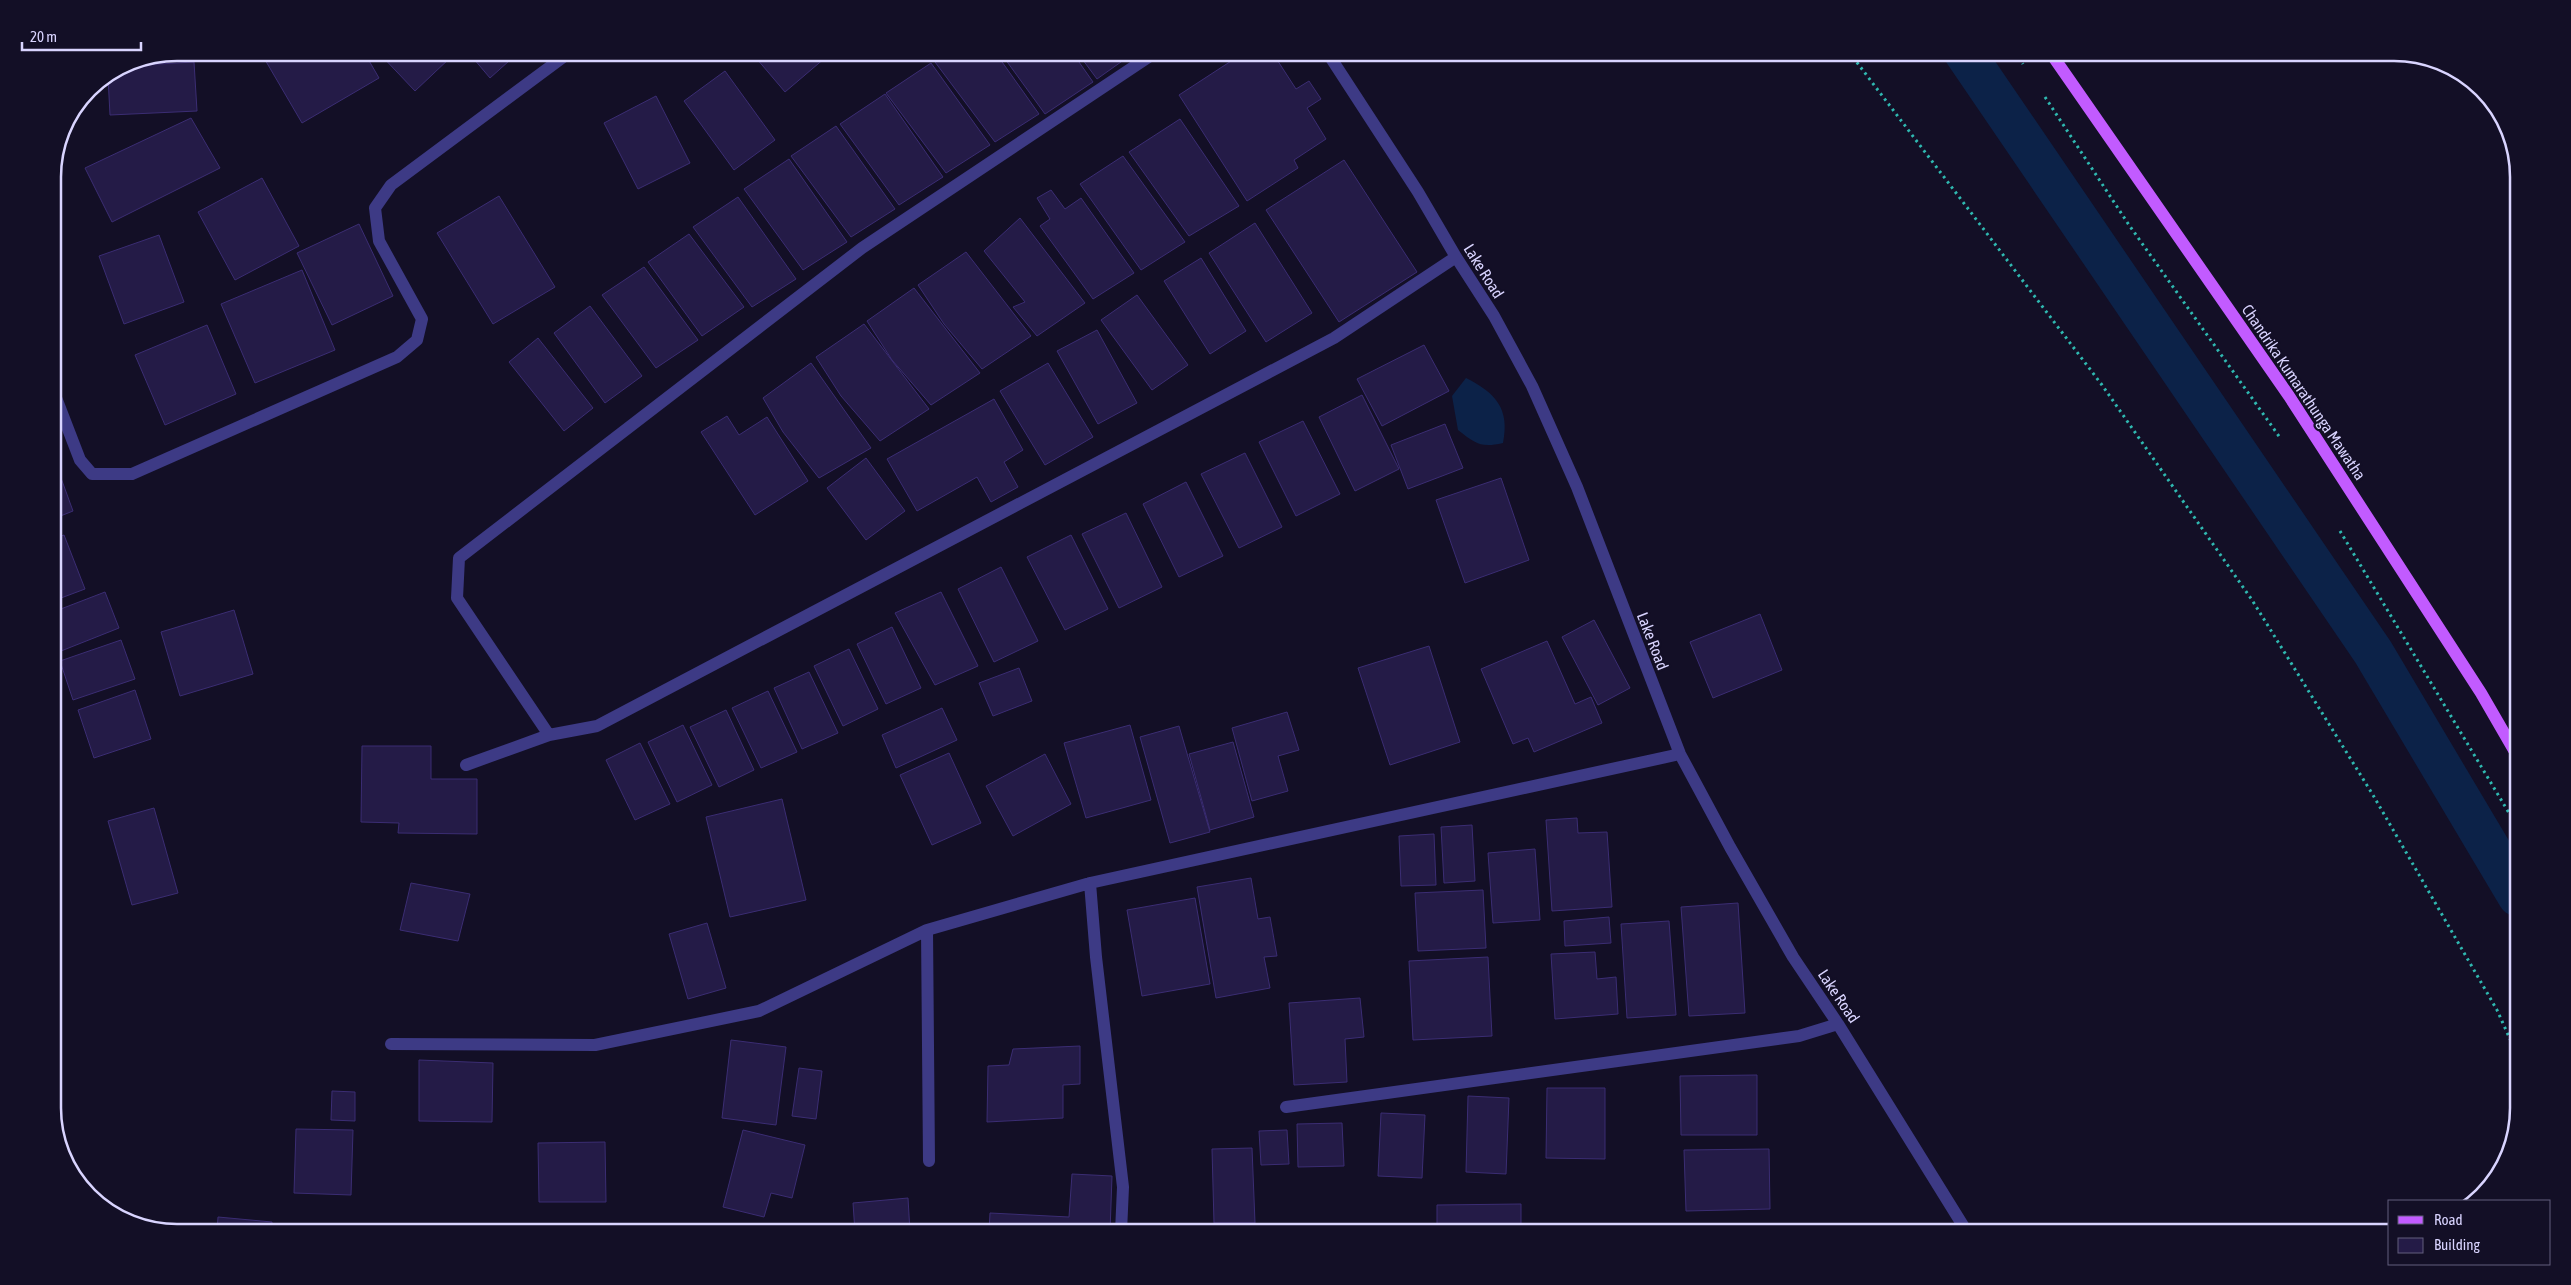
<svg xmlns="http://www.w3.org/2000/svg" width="2571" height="1285" viewBox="0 0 2571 1285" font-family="'Asap Condensed',sans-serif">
	<rect width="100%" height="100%" fill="#130f26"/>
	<path fill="#0c2248" d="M1466,378c30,15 44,31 37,65 -22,5 -27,1 -45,-13l-6,-34z"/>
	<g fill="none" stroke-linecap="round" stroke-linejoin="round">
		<path stroke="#0c2248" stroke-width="41" d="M1964,52l409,600 145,244"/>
	</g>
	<path fill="#241b47" stroke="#3b2d73" d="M274,52h90l15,26 -77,45 -38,-65z
		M378,52h68l5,5 -36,34z
		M468,52h51l-29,26z
		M751,52h81l-47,40z
		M950,52h45l44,62 -44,28 -60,-80z
		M1000,52h72l21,30 -48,32z
		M1077,52h58l-38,27z
		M1245,52h27l24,37 13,-8 12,18 -14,9 19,31 -32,21 4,8 -51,33 -68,-106z
		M194,62l3,49 -87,4 -2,-38 15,-11z
		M931,63l59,82 -44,28 -60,-80z
		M725,71l50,69 -41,30 -50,-69z
		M885,94l58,83 -44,28 -59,-81z
		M656,96l34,67 -52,26 -34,-66z
		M191,118l29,50 -108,54 -27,-54z
		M1180,119l59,87 -50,30 -60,-84z
		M836,126l59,83 -44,28 -60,-81z
		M1123,156l62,86 -44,28 -61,-86z
		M789,159l58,83 -44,28 -59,-81z
		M1344,160l73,112 -78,50 -73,-112z
		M262,178l37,68 -64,34 -37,-68z
		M1051,190l14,19 16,-11 53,75 -41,26 -53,-73 10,-7 -13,-21z
		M499,196l56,91 -62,37 -56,-91z
		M738,197l58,82 -44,28 -59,-80z
		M1020,218l65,85 -48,33 -24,-29 12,-5 -41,-51z
		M1255,223l57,90 -46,29 -57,-89z
		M359,224l34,72 -61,29 -35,-72z
		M689,234l55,73 -42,29 -54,-74z
		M159,235l25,67 -60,22 -25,-68z
		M966,252l65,84 -49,33 -38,-45 -26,-39z
		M1201,258l45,73 -36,23 -46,-73z
		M644,267l54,73 -42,28 -54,-73z
		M302,270l33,80 -80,33 -34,-79z
		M914,288l66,85 -49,32 -39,-45 -25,-39z
		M1137,295l51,70 -36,25 -51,-70z
		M590,306l52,70 -37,27 -51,-70z
		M864,324l65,85 -49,32 -39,-45 -25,-39z
		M207,325l29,69 -71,31 -30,-70z
		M1097,330l40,73 -39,21 -41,-73z
		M538,338l55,70 -29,23 -55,-69z
		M1424,345l25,46 -67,35 -25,-47z
		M811,363l60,85 -52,30 -36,-46 -20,-34z
		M1048,363l45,74 -48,28 -45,-74z
		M1362,395l37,74 -44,22 -36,-74z
		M994,399l29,51 -19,12 14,25 -27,15 -14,-25 -60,34 -30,-52z
		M727,416l12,19 28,-18 41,64 -53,34 -54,-83z
		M1303,421l37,73 -44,22 -37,-74z
		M1445,424l18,44 -55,21 -17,-44z
		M1245,453l37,74 -43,21 -38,-74z
		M53,456l20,55 -20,8z
		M866,458l39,53 -39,29 -39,-52z
		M1501,478l28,82 -64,23 -29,-83z
		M1186,482l37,74 -44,21 -36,-73z
		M1126,513l36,74 -43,21 -37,-74z
		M64,535l21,54 -32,12v-62z
		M1071,535l37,74 -43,21 -38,-73z
		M1001,567l37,74 -44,21 -36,-73z
		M105,592l14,36 -63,25 -3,-9v-32z
		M941,592l37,74 -43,19 -40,-72z
		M234,610l19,64 -73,22 -19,-64z
		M1760,614l22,56 -69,28 -23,-56z
		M1594,620l36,68 -32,17 -36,-68z
		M892,627l29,61 -35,16 -29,-60z
		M121,640l14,39 -62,21 -13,-39z
		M1547,641l28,63 16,-7 11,26 -68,29 -6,-14 -15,6 -32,-75z
		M1429,646l31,96 -70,23 -32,-97z
		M849,649l29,60 -35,17 -29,-60z
		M1019,668l13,33 -39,15 -14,-33z
		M809,672l29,61 -36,16 -28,-61z
		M135,690l16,49 -57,19 -16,-48z
		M768,691l29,61 -36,16 -29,-60z
		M942,708l15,32 -61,28 -14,-33z
		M726,710l28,60 -35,17 -29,-60z
		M1287,712l12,38 -21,6 10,35 -36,10 -20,-73z
		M683,725l29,60 -35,17 -29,-60z
		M1130,725l21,75 -65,18 -22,-75z
		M1179,726l31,106 -40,11 -30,-106z
		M1233,742l21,75 -44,13 -21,-76z
		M640,743l30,61 -35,16 -29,-60z
		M362,746h69v33h46v55l-79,-1 1,-10 -38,-1z
		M949,753l32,70 -49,22 -32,-70z
		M1045,754l26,50 -58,32 -27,-50z
		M782,799l24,101 -76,17 -24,-100z
		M154,808l24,85 -46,12 -24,-84z
		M1577,818l1,15 29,-1 5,75 -60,4 -6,-91z
		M1472,825l3,56 -31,2 -3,-56z
		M1434,834l2,51 -35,1 -2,-50z
		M1535,849l5,71 -47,3 -5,-70z
		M1251,878l7,41 12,-2 7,39 -13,1 6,31 -54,10 -19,-111z
		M411,883l59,11 -12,47 -58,-11z
		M1483,890l3,58 -68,3 -3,-58z
		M1195,898l15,86 -68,12 -15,-86z
		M1738,903l7,110 -56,3 -8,-109z
		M1609,917l2,26 -46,3 -1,-25z
		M1669,921l7,94 -49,3 -6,-94z
		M707,923l19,65 -38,11 -19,-65z
		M1595,952l2,27 19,-2 2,37 -63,5 -4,-65z
		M1488,957l4,79 -79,4 -4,-79z
		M1360,998l4,39 -19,2 2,43 -53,3 -5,-82z
		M731,1040l55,7 -10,78 -54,-7z
		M1080,1046v38l-17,1v33l-76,4 1,-56 21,-1 4,-16z
		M419,1060l74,3 -1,59 -73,-1z
		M799,1068l23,3 -6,48 -24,-3z
		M1757,1075v60h-76l-1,-59z
		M1547,1088h58v71l-59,-1z
		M332,1091l23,1v29l-24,-1z
		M1468,1096l41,2 -3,76 -40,-2z
		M1381,1113l44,2 -3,63 -44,-2z
		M1342,1123l2,43 -46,1 -1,-43z
		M296,1129l57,1 -2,65 -57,-2z
		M743,1130l62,15 -13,53 -21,-5 -7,24 -41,-10z
		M1287,1130l2,34 -28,1 -2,-34z
		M605,1142l1,60h-67l-1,-59z
		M1252,1148l3,75h-41l-2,-74z
		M1769,1149l1,60 -84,2 -2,-61z
		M1072,1174l40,2 -2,56h-121l1,-19 79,4z
		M908,1198l2,34h-55l-2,-29z
		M1521,1204v28h-84v-27z
		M218,1217l54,5 -1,10h-54z
		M628,1224l13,8h-19z"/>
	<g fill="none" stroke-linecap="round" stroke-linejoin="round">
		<path stroke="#2fb8b0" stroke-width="3" stroke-dasharray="2.5 4" stroke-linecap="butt" d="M1849,52l253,333 150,215 121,195 124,215 21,47
			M2016,52l7,12
			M2045,97l84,128 152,214
			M2340,531l178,297"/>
		<path stroke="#3d3a85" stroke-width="12" d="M1327,52l91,140 38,65 38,59 38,70 45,101 103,267 50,93 63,110 45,67 129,208
			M53,390l27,70 12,14h40l265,-117 20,-17 5,-21 -43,-78 -4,-33 16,-23 179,-133
			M549,735l-92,-137 2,-40 403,-310 294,-196
			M466,765l83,-30 48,-9 737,-388 122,-81
			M1090,883l6,74 27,230 -2,45
			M927,930l2,231
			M391,1044l204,1 164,-34 168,-81 163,-47 590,-129
			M1286,1107l513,-71 39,-12"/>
		<path stroke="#c25bff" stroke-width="12" d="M2050,52l239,344 192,297 37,64"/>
	</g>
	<g text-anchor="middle" stroke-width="4.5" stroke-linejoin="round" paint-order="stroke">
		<g font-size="16" fill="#d9d4ff" stroke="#130f26">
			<text transform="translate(1484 271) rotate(58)" y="6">Lake Road</text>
			<text transform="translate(2304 392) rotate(56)" y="6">Chandrika Kumarathunga Mawatha</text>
			<text transform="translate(1653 641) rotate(69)" y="6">Lake Road</text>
			<text transform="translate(1839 996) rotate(56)" y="6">Lake Road</text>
		</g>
	</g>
	<path d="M0 0H2571V1285H0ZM177 61H2394A116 116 0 0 1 2510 177V1108A116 116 0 0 1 2394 1224H177A116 116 0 0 1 61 1108V177A116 116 0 0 1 177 61Z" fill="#130f26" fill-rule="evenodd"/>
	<path fill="none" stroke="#d9d4ff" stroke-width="2.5" d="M177 61H2394A116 116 0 0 1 2510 177V1108A116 116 0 0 1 2394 1224H177A116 116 0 0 1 61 1108V177A116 116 0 0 1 177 61Z"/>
	<rect x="2388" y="1200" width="162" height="65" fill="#130f26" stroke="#625e7d"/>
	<rect x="2398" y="1216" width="25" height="8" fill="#c25bff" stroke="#625e7d"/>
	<text x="2434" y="1225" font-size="15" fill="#d9d4ff">Road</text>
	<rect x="2398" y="1238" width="25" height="15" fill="#241b47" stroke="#625e7d"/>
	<text x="2434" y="1250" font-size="15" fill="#d9d4ff">Building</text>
	<path d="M22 42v8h119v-8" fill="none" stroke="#d9d4ff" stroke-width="2.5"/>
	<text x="30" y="42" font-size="15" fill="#d9d4ff" stroke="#130f26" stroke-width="4" paint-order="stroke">20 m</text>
</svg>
